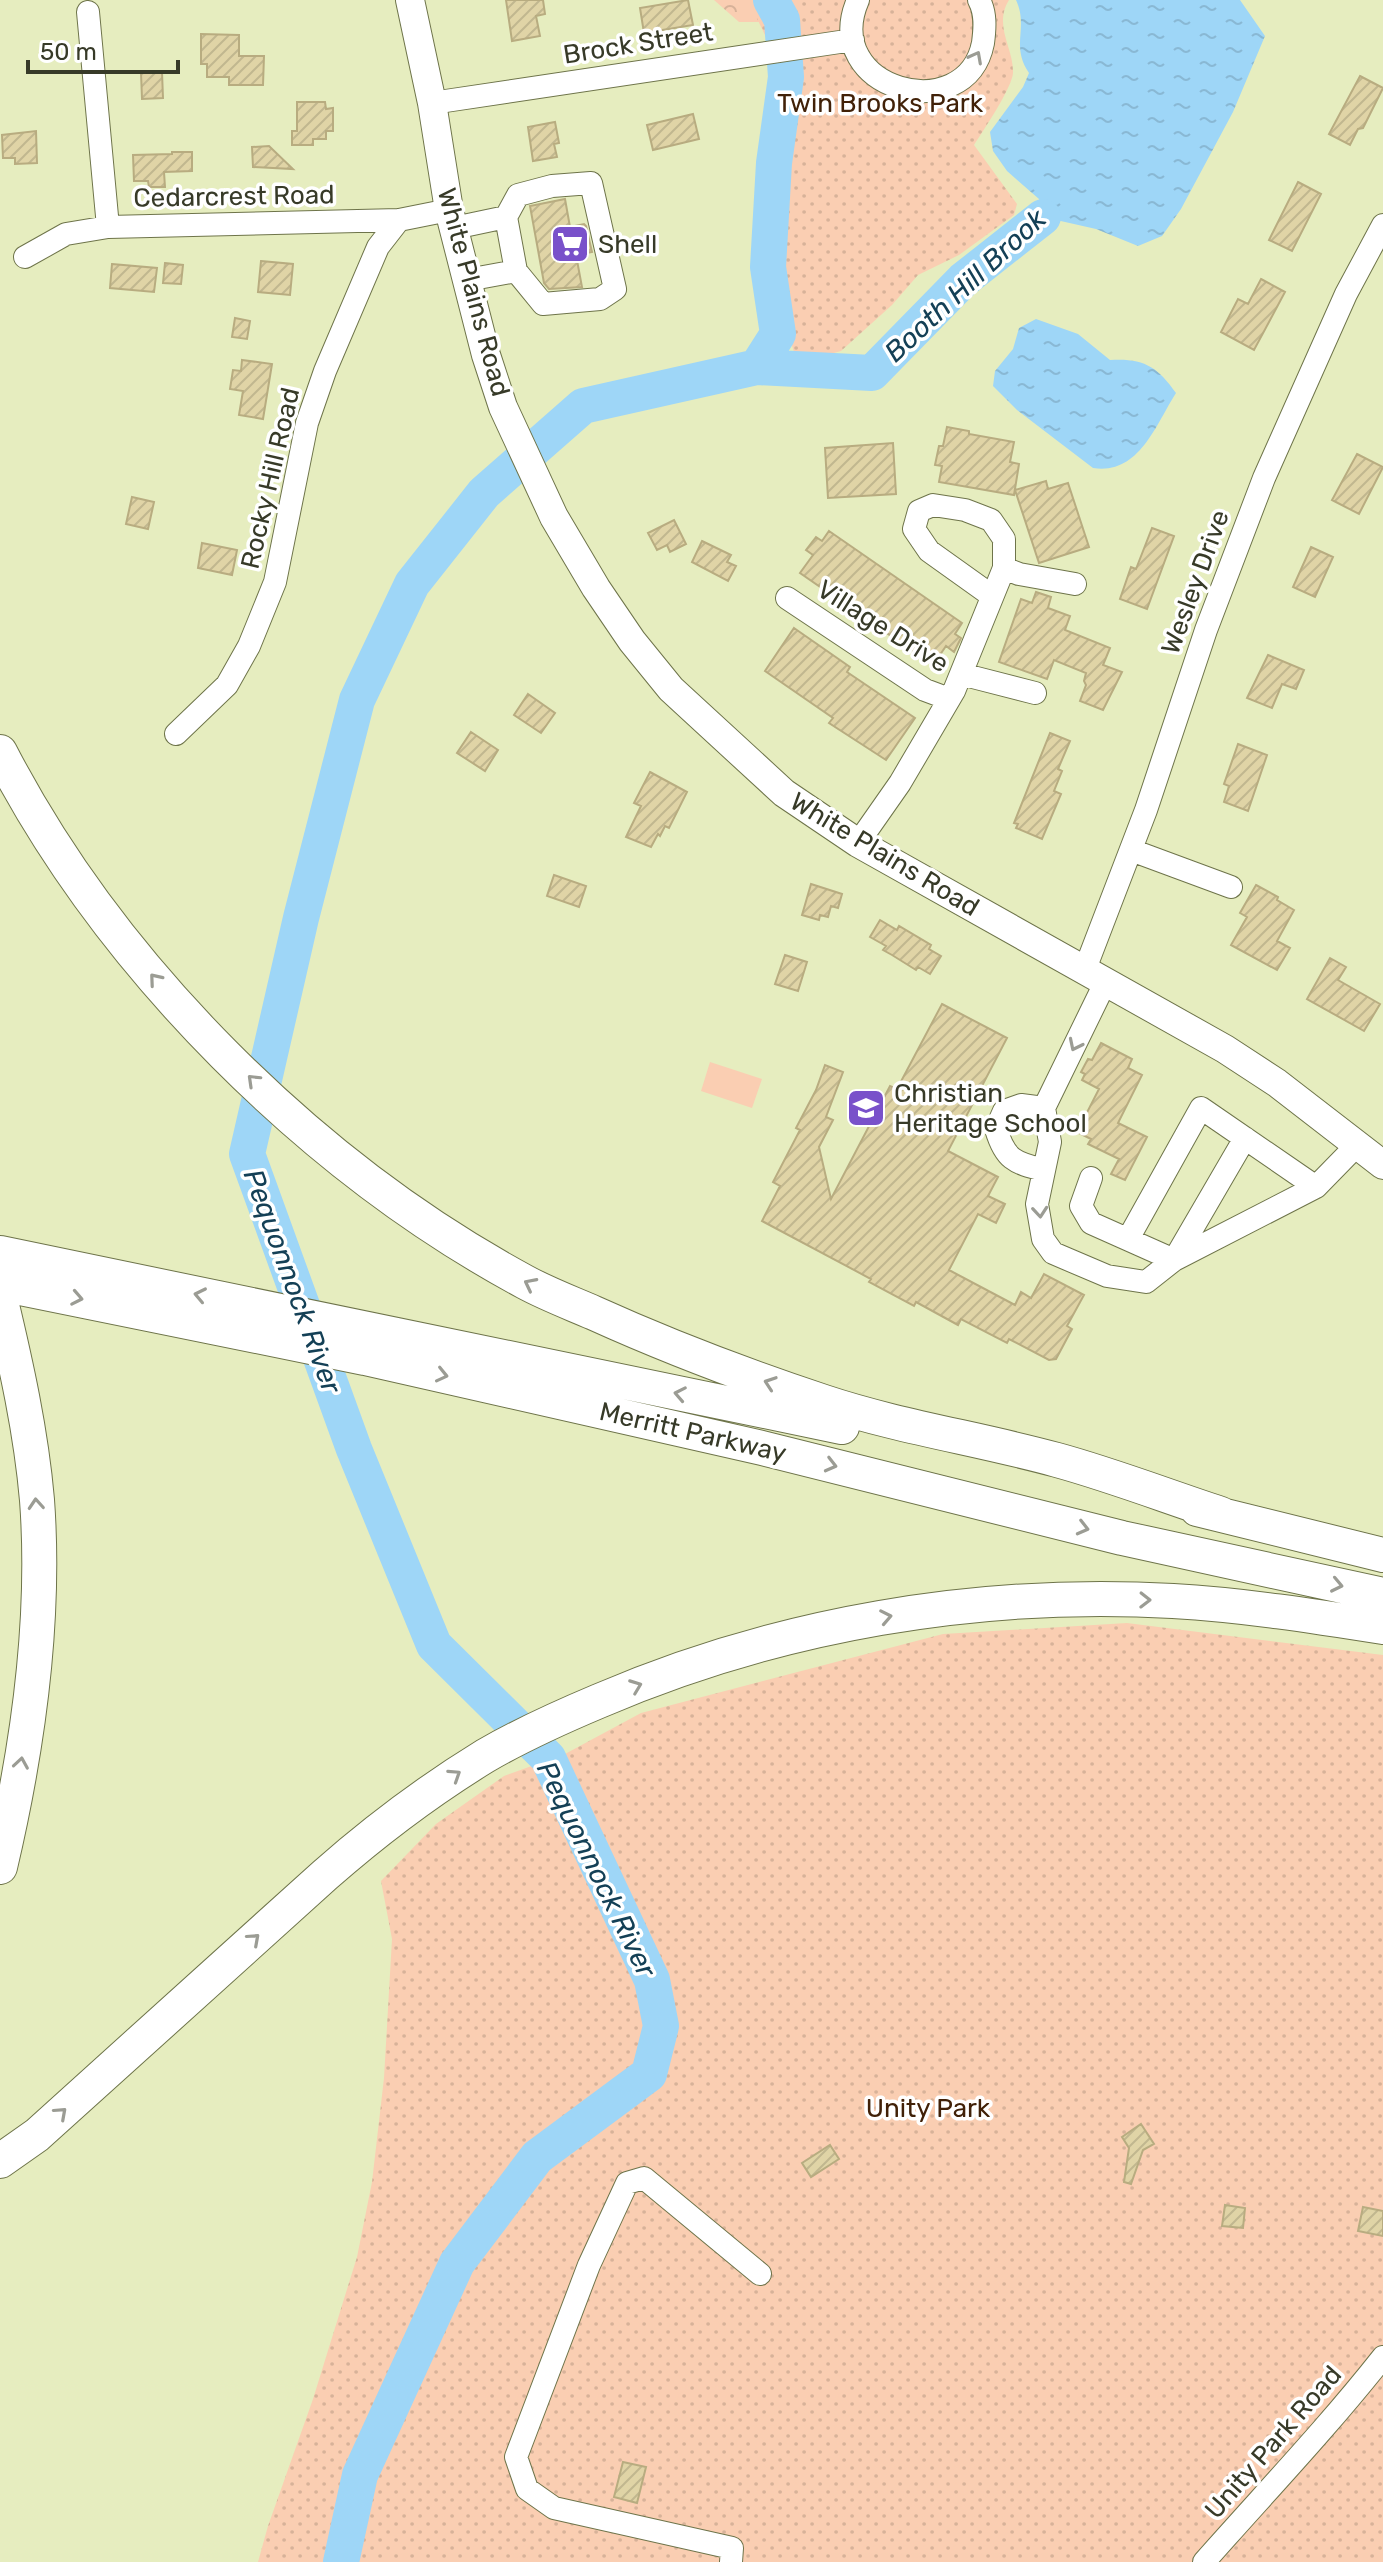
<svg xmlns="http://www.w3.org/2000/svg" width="1383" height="2562" viewBox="0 0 1383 2562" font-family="Rubik,sans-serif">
	<defs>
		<pattern id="forest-crowns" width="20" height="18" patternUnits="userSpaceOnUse" patternTransform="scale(2)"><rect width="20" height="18" fill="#faceb2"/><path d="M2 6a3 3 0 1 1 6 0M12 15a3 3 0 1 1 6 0" fill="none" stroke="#d7b299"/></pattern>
		<pattern id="park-dots" width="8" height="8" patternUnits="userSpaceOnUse" patternTransform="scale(2)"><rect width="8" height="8" fill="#faceb2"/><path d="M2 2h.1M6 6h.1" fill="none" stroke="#d7b299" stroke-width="1.8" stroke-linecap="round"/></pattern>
		<pattern id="water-ripples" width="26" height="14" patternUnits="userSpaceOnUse" patternTransform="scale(2)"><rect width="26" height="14" fill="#9ed6f7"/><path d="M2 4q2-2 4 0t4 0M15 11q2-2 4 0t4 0" fill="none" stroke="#89b8d4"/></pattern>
		<pattern id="building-hatch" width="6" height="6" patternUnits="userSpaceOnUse" patternTransform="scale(2)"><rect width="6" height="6" fill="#e0d4a6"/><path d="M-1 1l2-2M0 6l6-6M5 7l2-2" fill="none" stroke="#c1b78f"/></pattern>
	</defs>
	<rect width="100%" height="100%" fill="#e6edbf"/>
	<path fill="#faceb2" d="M710,1062l52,17 -10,29 -51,-17z"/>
	<path fill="url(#forest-crowns)" d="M714,0h129l-7,22h-97z"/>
	<path fill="url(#park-dots)" d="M748,0h261c-16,26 5,48 4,73 -1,15 -30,58 -39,72l43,59 -3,11 -55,40 -41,20 -26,30 -51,46 -18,5 -28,-1 -9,-28v-109l-10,-87 2,-69z
		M1127,1623l256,32v907h-1125l10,-36 45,-127 44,-142 15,-75 12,-104 8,-139 -11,-58 55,-57 68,-48 61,-22 76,-41 302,-79z"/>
	<path fill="url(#water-ripples)" d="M1016,0h224l25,36 -32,76 -52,97 -19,27 -24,10 -42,-17 -53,-12 -4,-18 -32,-28 -14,-20 -3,-19 33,-45 6,-14c-19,-28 0,-45 -13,-73z
		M1036,319l42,15 32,26c33,-2 47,6 66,33 -21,33 -37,82 -83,75l-76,-58 -24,-24 2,-15 18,-22 6,-21z"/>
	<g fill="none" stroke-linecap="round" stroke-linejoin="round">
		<path stroke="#9ed6f7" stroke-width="36" d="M757,367l21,-33 -10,-67 6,-104 12,-86 -4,-57 -11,-20
			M341,2562l19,-87 97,-212 80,-106 112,-83 12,-48 -9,-46 -104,-222 -114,-113 -80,-196 -107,-295 54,-236 56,-218 55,-116 72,-91 99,-87 174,-39 115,6 91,-93 80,-63"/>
	</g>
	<path fill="url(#building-hatch)" stroke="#b8ac80" stroke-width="2" d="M506,0h37l2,14 -9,2 4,20 -28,5z
		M688,0l5,25 -49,8 -4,-25z
		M201,34l38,1v21h25l-1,29h-34v-8h-22v-13h-6z
		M162,72l1,26 -21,1 -1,-26z
		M1360,76l23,12 -20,40 -5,1 -8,16 -21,-11z
		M297,102h28l1,7 7,-1v23h-7v8h-13v6h-21v-14h5z
		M693,114l6,25 -46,11 -6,-25z
		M555,122l4,21 -5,1 3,13 -24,4 -5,-34z
		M36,131l1,32 -22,1v-6h-12l-1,-23z
		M269,146l24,23 -40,-2 -1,-20z
		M172,152h20v19l-28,1 1,15h-16l-1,-6h-14l-1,-26 39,-1z
		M1298,182l23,12 -29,57 -23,-11z
		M565,199l5,28 14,-3 2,2 6,26 -16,3 6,32 -33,2 -5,-6 -14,-77z
		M261,261l32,3 -3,31 -32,-3z
		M165,263l18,2 -2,19 -18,-1z
		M112,264l45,4 -3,24 -44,-4z
		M1261,279l24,13 -31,58 -33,-18 17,-33 10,5z
		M235,318l15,3 -3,18 -15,-2z
		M242,360l30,4 -9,55 -24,-4 4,-24 -13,-2 3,-19 8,1z
		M947,427l22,4v3l45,8 -4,20 9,2 -5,31 -75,-13 3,-16 -7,-1 4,-19h4z
		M893,443l3,51 -68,4 -3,-50z
		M1357,454l26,13 -24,47 -27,-14z
		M1046,481l2,8 20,-6 21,64 -50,16 -24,-73z
		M132,497l22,5 -6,27 -22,-5z
		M674,520l12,24 -16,8 -3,-7 -10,5 -9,-17z
		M1152,528l22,8 -27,73 -27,-10 11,-32 5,2z
		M829,531l133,92 -7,11 6,4 -7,14 -8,-6 -13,19 -133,-92 13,-18 -7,-5 10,-13 6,4z
		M702,541l29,14 -4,7 9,4 -8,15 -36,-19z
		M202,543l35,7 -5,25 -34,-7z
		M1311,547l22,10 -18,40 -22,-10z
		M1036,592l15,5 -3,11 22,8 -5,14 45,18 -7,17 19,7 -19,38 -23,-9 6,-16 -2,-4 2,-8 -32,-13 -7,19 -48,-17 22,-63 11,4z
		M794,628l56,39 -3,5 68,46 -29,42 -57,-37 4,-5 -68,-47z
		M1268,655l36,15 -8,19 -14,-5 -10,24 -25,-10z
		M528,694l27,19 -14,20 -27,-18z
		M471,732l27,18 -13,21 -28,-18z
		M1050,733l20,8 -12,28 4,2 -8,20 7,3 -19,45 -26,-11 2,-4 -4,-1z
		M1238,744l29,11 -19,56 -24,-9 5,-16 -5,-2z
		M650,772l37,20 -18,36 -4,-2 -5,10 -2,-2 -7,13 -25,-10 15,-31 -7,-3z
		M554,875l32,11 -7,21 -32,-11z
		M811,884l31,10 -4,14 -7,-2 -3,11 -8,-2 -1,5 -17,-5z
		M1256,885l22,12 -1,3 17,10 -17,31 13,7 -13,22 -46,-25 16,-28 -7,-4z
		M880,920l17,10 2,-4 32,19 -2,4 12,7 -11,18 -12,-7 -2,3 -24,-15 -9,-5 3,-4 -16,-9z
		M785,955l22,7 -9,29 -23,-7z
		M1330,958l16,9 -8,13 42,24 -16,27 -57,-32z
		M942,1004l65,34 -59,113 50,26 -10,19 17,8 -9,19 -18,-9 -29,56 66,35 6,-13 10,6 13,-24 40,21 -17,31 5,3 -16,30 -7,1 -40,-21 -2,4 -46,-24 -3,6 -42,-23 -2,4 -45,-24 2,-3 -109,-58 18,-35 -7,-4 27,-52 -4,-2 20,-38 9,-25 18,7 -17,45 7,3 -14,27 12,52 59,-113 7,3z
		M1101,1043l31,16 -4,9 14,7 -24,48 29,14 -22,43 -14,-6 8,-15 -31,-15 3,-5 -14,-7 22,-43 -17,-9 3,-6 -4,-2 7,-13 4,1z
		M1141,2124l13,20 -11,6 -12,34 -7,-2 5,-34 -7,-11z
		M830,2145l9,14 -28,18 -9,-14z
		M1225,2205l20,3 -2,20 -21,-2z
		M1363,2207l20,4v25l-25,-5z
		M623,2462l23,5 -9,36 -23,-6z"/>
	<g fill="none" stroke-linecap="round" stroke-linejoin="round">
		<defs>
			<path id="minor" d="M858,0c-39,90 108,129 125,43 2,-15 3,-30 -4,-43
				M88,12l20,215
				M432,103l421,-63
				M506,217l12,-22 34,-9 39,-3 24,106 -15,10 -57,5 -27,-33
				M454,228l52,-11 10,54 -49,9
				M25,257l41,-23 42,-7 291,-7 50,-10
				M1004,568l15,6 56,10
				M787,598l138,92 24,9
				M961,674l74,19
				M176,734l51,-49 22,-39 26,-64 32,-159 18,-52 53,-124 21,-27
				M858,843l42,-60 54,-92 50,-123v-29l-13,-19 -26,-10 -32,-5 -14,6 -5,18 15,22 63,45
				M1131,850l100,37
				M1085,969l61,-159 60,-180 58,-152 82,-184 37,-69
				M1106,981l-62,127 6,34 -13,62 6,35 10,14 54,23 39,6 28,-22 71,-122
				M1044,1108l-23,-3 -17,6 -8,18c9,30 18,34 48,41
				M1091,1178l-10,28 10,17 83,37 142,-73 42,-43
				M1128,1239l73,-131 115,79
				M731,2562l1,-14 -178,-40 -27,-19 -11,-32 73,-192 38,-82 17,-5 116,96
				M1204,2562c60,-68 123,-134 179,-205"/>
			<path id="major" d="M410,0l22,103 17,107 37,145 17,52 51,110 42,71 36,53 39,48 113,104 74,50 367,206 52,34 106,82"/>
			<path id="highway" d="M0,752c111,215 312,415 525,530 22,12 46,21 69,31 75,34 152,63 230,89 75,25 157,37 233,58 55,15 109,36 164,54
				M0,1253l842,174
				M0,1284l365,74 397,90 360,90 261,57
				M0,1297c16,67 31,134 37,203 9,122 -9,248 -37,367
				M1197,1509l186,46
				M0,2161l37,-26 288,-260c50,-44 103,-84 160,-119 36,-21 76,-39 114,-55 179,-77 379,-111 574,-100 70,4 141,15 210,26"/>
		</defs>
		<use href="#minor" stroke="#6e744a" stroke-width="24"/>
		<use href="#major" stroke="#6e744a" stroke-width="30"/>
		<use href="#highway" stroke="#6e744a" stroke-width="36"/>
		<use href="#minor" stroke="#fff" stroke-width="22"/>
		<use href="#major" stroke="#fff" stroke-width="28"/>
		<use href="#highway" stroke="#fff" stroke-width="34"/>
	</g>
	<defs><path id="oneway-chevron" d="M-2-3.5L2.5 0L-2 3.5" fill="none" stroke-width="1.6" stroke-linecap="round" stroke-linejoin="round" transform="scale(2)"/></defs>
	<g stroke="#9b9c94">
		<use href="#oneway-chevron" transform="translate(976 57) rotate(-62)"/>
		<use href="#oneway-chevron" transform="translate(155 979) rotate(-130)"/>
		<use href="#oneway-chevron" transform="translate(1075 1045) rotate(116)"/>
		<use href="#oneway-chevron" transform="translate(253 1080) rotate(-136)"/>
		<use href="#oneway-chevron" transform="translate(1040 1212) rotate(85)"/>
		<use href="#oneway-chevron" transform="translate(530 1284) rotate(-153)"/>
		<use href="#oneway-chevron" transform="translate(200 1295) rotate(-168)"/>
		<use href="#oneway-chevron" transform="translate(77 1298) rotate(11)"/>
		<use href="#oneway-chevron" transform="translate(442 1375) rotate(13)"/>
		<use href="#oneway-chevron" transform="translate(770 1383) rotate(-161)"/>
		<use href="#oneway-chevron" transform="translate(680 1394) rotate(-169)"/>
		<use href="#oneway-chevron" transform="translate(831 1465) rotate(14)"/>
		<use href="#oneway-chevron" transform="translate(36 1504) rotate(-94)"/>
		<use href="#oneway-chevron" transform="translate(1083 1528) rotate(14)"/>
		<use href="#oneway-chevron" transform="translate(1337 1585) rotate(12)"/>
		<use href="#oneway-chevron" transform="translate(1145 1600) rotate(1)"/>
		<use href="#oneway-chevron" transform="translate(886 1617) rotate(-11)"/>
		<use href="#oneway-chevron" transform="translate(636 1686) rotate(-21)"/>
		<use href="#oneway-chevron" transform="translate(21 1763) rotate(-81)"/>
		<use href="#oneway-chevron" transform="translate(455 1775) rotate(-33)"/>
		<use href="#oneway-chevron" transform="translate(254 1939) rotate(-42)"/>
		<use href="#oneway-chevron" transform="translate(61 2113) rotate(-42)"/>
	</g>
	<defs>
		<symbol id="supermarket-square" viewBox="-11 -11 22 22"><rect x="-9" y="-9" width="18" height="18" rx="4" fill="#7951ca" stroke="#fff"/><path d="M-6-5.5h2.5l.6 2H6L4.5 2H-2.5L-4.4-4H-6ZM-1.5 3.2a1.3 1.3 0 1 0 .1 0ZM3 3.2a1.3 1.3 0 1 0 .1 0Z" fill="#fff"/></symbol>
		<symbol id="school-square" viewBox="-11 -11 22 22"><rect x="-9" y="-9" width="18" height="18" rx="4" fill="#7951ca" stroke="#fff"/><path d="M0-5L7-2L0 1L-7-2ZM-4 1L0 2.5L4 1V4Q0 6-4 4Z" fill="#fff"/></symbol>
	</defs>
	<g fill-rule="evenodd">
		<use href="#supermarket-square" x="548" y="222" width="44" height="44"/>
		<use href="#school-square" x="844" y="1086" width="44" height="44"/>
	</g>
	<g text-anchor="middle" stroke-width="7" stroke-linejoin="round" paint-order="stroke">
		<g font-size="26" fill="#373a28" stroke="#fff">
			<text transform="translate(638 43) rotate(-9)" y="9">Brock Street</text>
			<text transform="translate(234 196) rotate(-1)" y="9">Cedarcrest Road</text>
			<text transform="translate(474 292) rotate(75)" y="9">White Plains Road</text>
			<text transform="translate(270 478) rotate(-77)" y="9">Rocky Hill Road</text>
			<text transform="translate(1195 582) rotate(-70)" y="9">Wesley Drive</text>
			<text transform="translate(883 626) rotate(32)" y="9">Village Drive</text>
			<text transform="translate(885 854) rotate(31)" y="9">White Plains Road</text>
			<text transform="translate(693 1432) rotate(13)" y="9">Merritt Parkway</text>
			<text transform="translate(1273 2442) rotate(-49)" y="9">Unity Park Road</text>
		</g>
		<g font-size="26" fill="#412108" stroke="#fff">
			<text x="880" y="112">Twin Brooks Park</text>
			<text x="928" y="2117">Unity Park</text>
		</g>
		<g font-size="26" fill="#373a28" stroke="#fff" text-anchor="start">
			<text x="598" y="253">Shell</text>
			<text x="894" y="1102">Christian<tspan x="894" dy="30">Heritage School</tspan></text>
		</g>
		<g font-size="28" font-style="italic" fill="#144056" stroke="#fff">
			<text transform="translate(965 285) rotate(-43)" y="10">Booth Hill Brook</text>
			<text transform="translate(293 1281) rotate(70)" y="10">Pequonnock River</text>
			<text transform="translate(597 1869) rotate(64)" y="10">Pequonnock River</text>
		</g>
	</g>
	<path d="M28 60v12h150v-12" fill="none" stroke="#373a28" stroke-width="4"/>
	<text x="40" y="60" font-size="24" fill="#373a28" stroke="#ffffff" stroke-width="6" paint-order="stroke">50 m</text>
</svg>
